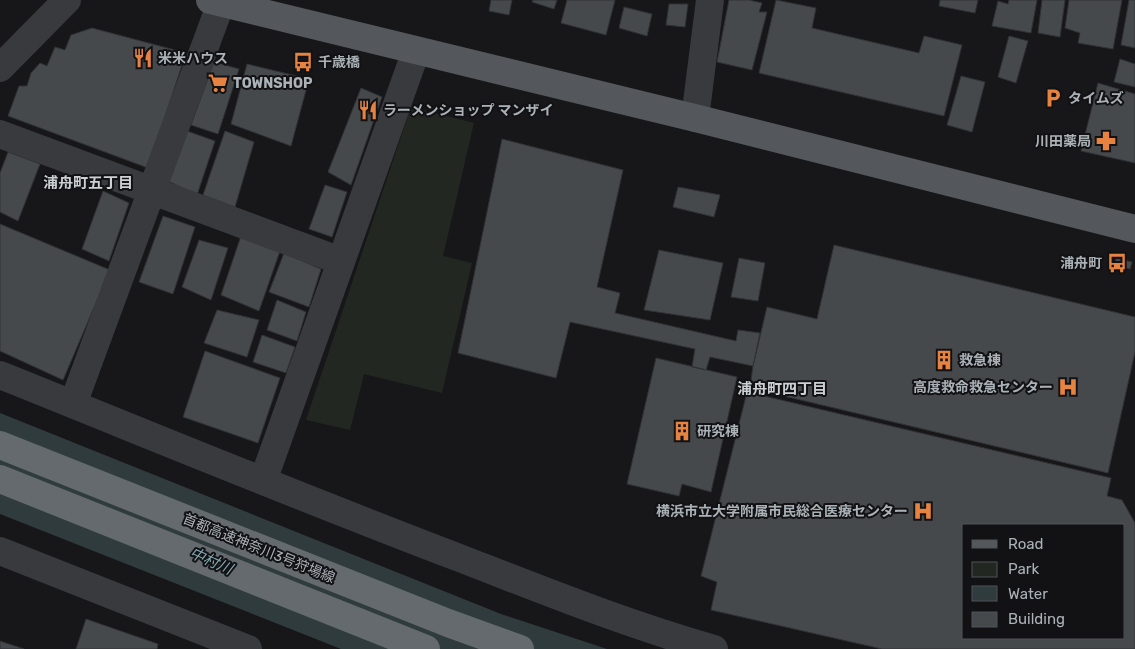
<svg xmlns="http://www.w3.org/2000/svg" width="1135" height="649" viewBox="0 0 1135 649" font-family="Rubik,'Noto Sans JP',sans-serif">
	<rect width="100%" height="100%" fill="#171719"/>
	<path fill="#222821" d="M411,107l63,16 -31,133 29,7 -30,130 -78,-19 -14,56 -44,-10z"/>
	<path fill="#303b3e" d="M0,413l501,201 106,35h-266l-341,-135z"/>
	<path fill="#46494c" stroke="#313235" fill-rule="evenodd" d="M491,0h21l-3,15 -20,-4z
		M533,0h24l-3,9 -22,-7z
		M567,0h48l-9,35 -45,-12z
		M729,0h20l13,3 -3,9h8l-15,58 -35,-8z
		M776,0l40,8 -4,20 107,25 5,-17 38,9 -18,71 -185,-43z
		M940,0h38l-3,13 -36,-7z
		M1009,0h28l-6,33 -39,-7 6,-25 10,3z
		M1042,0h23l-5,37 -22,-4z
		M1069,0h53l-9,49 -35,-6 2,-10 -15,-5z
		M1129,0h6v48l-14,-3z
		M669,4h19l-3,23 -19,-2z
		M624,7l28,7 -5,22 -28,-8z
		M92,28l94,25 -38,115 -140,-52 11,-30h8l4,-13 9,-10 7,3 8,-19 10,3 6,-15z
		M1009,36l19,5 -12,42 -18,-6z
		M1120,59l15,5v23l-21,-5z
		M214,62l25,7 -21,65 -27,-9z
		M247,64l62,15 -18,67 -60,-22z
		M961,76l24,6 -13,50 -25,-7z
		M1098,83l37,11v69l-54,-12z
		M361,88l21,9 -31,88 -23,-13z
		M187,131l28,10 -18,54 -29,-14z
		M225,131l29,11 -19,65 -32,-12z
		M502,139l121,31 -26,117 23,6 -5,20 121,28 2,-11 22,3 -7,33 -43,-9 -4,13 -14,-3 3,-18 -125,-27 -14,56 -98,-25z
		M8,152l32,12 -22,57 -18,-9v-39z
		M325,185l22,7 -15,45 -23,-8z
		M678,187l42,8 -6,22 -41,-10z
		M103,191l26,12 -20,58 -27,-12z
		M163,216l32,11 -22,67 -34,-12z
		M0,224l110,46 -47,110 -63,-29z
		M241,236l39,15 -21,60 -38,-16z
		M199,240l29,8 -17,52 -29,-13z
		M834,245l301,72v35l-27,121 -358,-85 3,-22 14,-59 50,12z
		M659,250l64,13 -13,57 -66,-10z
		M284,253l37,16 -12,38 -40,-15z
		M739,258l26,5 -7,38 -27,-4z
		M1116,258l16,4 -2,7 -15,-4z
		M277,300l29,12 -9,29 -30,-11z
		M217,310l42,10 -12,37 -43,-14z
		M262,335l33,12 -9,26 -33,-11z
		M205,351l75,27 -22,65 -75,-26z
		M656,358l81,19 -26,115 -29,-8 -3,12 -52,-12z
		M747,392l364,86 -4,18 15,4 13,23v126h-253l-171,-39 6,-28 -16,-6zM964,525h160v113h-160z
		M86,619l72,25 -1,5h-81z
		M0,641l24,8h-24z"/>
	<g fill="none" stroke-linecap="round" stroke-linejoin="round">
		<path stroke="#383a3e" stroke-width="28" d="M0,68l67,-68
			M695,118l15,-118
			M0,134l341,127
			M0,375c152,61 304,124 457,182 85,33 169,67 257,92
			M73,404l148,-401
			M263,481l153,-430
			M0,551l248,98"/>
		<path stroke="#54585c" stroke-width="28" d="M210,0l485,118 440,111"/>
		<path stroke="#646a6e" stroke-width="28" d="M0,445l448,178 72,26
			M0,479l426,170"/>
	</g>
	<defs>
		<symbol id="restaurant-bare" viewBox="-9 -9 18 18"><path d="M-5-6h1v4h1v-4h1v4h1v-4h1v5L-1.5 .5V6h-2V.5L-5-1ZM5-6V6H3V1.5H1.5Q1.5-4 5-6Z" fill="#e78340" stroke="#121214" stroke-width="2.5" paint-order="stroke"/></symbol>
		<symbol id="bus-bare" viewBox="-9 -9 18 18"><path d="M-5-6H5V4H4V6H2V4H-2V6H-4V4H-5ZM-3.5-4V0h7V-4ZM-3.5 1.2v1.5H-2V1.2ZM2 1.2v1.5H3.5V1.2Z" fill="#e78340" stroke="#121214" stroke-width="2.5" paint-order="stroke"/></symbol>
		<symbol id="supermarket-bare" viewBox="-9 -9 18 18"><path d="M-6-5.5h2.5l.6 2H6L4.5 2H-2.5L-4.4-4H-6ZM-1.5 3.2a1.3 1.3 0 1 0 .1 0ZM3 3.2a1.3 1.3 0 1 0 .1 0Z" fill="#e78340" stroke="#121214" stroke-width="2.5" paint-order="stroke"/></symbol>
		<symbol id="parking-bare" viewBox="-9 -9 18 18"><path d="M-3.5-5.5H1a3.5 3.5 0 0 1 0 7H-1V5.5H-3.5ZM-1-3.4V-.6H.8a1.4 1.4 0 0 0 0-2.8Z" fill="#e78340" stroke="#121214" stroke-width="2.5" paint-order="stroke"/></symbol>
		<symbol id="pharmacy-bare" viewBox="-9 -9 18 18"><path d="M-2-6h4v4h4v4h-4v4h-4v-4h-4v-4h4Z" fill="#e78340" stroke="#121214" stroke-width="2.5" paint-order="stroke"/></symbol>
		<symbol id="building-bare" viewBox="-9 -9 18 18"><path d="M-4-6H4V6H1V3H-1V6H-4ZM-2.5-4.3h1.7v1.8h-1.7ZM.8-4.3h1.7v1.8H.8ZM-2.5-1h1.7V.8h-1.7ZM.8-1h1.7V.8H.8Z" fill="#e78340" stroke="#121214" stroke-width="2.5" paint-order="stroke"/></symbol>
		<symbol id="hospital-bare" viewBox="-9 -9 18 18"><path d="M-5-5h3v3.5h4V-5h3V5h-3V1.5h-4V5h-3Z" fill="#e78340" stroke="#121214" stroke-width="2.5" paint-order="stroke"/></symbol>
	</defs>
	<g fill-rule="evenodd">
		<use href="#restaurant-bare" x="129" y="44" width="28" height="28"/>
		<use href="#bus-bare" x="289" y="48" width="28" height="28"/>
		<use href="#supermarket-bare" x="204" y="69" width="28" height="28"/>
		<use href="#parking-bare" x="1039" y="84" width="28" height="28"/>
		<use href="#restaurant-bare" x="354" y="96" width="28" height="28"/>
		<use href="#pharmacy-bare" x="1092" y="127" width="28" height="28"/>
		<use href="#bus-bare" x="1103" y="249" width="28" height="28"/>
		<use href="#building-bare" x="930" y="346" width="28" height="28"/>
		<use href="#hospital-bare" x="1054" y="373" width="28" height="28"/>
		<use href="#building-bare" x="668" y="417" width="28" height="28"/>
		<use href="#hospital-bare" x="909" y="497" width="28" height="28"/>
	</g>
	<g text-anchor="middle" stroke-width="4" stroke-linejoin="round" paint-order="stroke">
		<g font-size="14" font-weight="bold" fill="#aab2b8" stroke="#121214" text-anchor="start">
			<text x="158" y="63">米米ハウス</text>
			<text x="318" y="67">千歳橋</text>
			<text x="233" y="88">TOWNSHOP</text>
			<text x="1068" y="103">タイムズ</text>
			<text x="383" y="115">ラーメンショップ マンザイ</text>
			<text x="1091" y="146" text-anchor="end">川田薬局</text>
			<text x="1102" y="268" text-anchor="end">浦舟町</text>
			<text x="959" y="365">救急棟</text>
			<text x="1053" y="392" text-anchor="end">高度救命救急センター</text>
			<text x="697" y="436">研究棟</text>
			<text x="908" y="516" text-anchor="end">横浜市立大学附属市民総合医療センター</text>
		</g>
		<g font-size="14" fill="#aab2b8" stroke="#121214">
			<text transform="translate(259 548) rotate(22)" y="5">首都高速神奈川3号狩場線</text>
		</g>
		<g font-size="15" font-weight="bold" fill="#cbd0d4" stroke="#121214">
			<text x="88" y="188">浦舟町五丁目</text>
			<text x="782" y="394">浦舟町四丁目</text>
		</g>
		<g font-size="15" font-style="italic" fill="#83a7b1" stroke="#121214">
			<text transform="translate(211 561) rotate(24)" y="5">中村川</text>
		</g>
	</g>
	<rect x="962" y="524" width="162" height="115" fill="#121214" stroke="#4f5256"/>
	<rect x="972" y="540" width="25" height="8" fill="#54585c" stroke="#4f5256"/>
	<text x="1008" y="549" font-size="15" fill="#aab2b8">Road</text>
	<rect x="972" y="562" width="25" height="15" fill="#222821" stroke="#4f5256"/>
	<text x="1008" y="574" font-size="15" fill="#aab2b8">Park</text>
	<rect x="972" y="586" width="25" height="15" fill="#303b3e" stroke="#4f5256"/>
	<text x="1008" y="599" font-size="15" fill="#aab2b8">Water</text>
	<rect x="972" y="612" width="25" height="15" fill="#46494c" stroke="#4f5256"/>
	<text x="1008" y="624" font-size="15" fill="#aab2b8">Building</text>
</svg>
